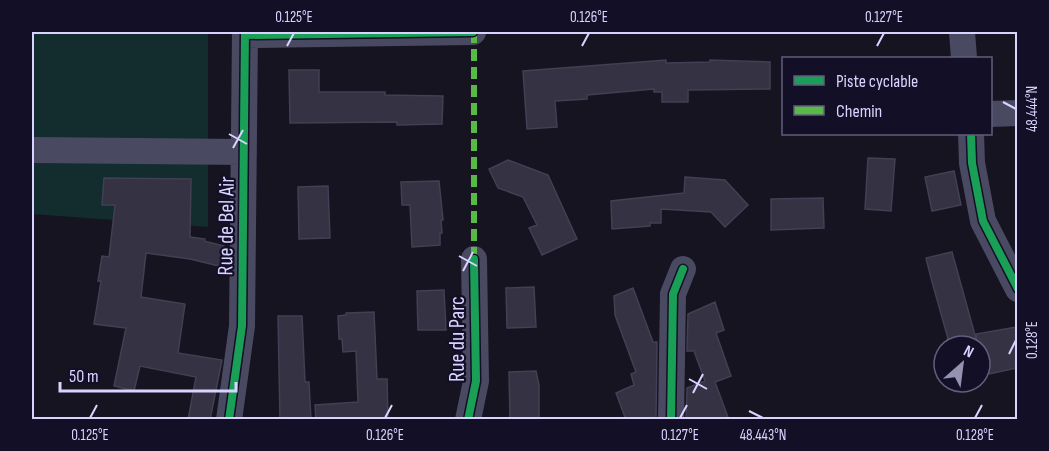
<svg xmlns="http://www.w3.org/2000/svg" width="1049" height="451" viewBox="0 0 1049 451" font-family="'Sofia Sans Condensed',sans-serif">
	<rect width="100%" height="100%" fill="#161421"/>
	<path fill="#132c2d" d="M32,32h176v195l-176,-13z"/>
	<path fill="#343243" stroke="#433f54" stroke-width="1.5" d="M666,60v3l44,-1v-2l60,2v27l-82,1v12h-26v-10h-8v-3l-67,6v4l-32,2 2,26 -30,2 -4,-58z
		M289,70h30v22h66v3l58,1 -1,28 -45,1v-3l-107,1z
		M868,158l27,1 -4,52 -26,-2z
		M508,160l40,15 29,64 -35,16 -13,-27 8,-3 -14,-28 -25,-9 -9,-19z
		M954,171l7,34 -29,6 -7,-34z
		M685,177l40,3 23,25 -23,22 -14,-15 -50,-3v14h-11v3l-38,3 -1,-28 73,-8z
		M104,178l87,1 -1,58 15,2 -1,2 20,5 -5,20 -29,-7 -44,-6 -5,44 44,7 -7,49 44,7 -12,60h-22l8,-43 -56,-11 -6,25 -20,-5 12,-58 -32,-4 7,-43h-3l4,-25 7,1 6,-52h-13z
		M439,181l4,39h-2l1,13h-2v12l-28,2 -2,-42h-8l-1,-23z
		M328,186l2,52 -31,1 -1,-52z
		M823,198l1,30 -53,2v-31z
		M952,252l26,94h-28l-19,-68 -5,-20z
		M534,287l2,40 -29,1 -1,-40z
		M633,288l20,54h4l-1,78h-30l-10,-27 18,-8 -3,-11 5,-2 -21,-57 -1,-19z
		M444,290l2,40h-28l-1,-39z
		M715,302l9,28 -8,3 15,43 -16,6 14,38h-43l1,-32 18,-7 -11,-30h-7l1,-37z
		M374,312l3,67h10l1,41h-72l-1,-15 43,-3 -2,-51 -13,1 -1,-13h-3l-1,-23 8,-1v-2z
		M278,316h24l3,66h4l2,38h-31z
		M1017,327v41l-33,7 -4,-29h-2l-2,-12z
		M536,371l3,14v35h-29l-1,-48z"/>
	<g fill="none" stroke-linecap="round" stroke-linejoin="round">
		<path stroke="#4a4962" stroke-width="26" d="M962,32l2,26
			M245,35l228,-3
			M990,114l28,-1
			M971,134l1,29 11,58 35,68
			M32,150l212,2
			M229,420l13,-94 3,-294
			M468,420l8,-39 -2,-122
			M671,420l2,-126 10,-25"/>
		<path stroke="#58b947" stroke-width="6" stroke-dasharray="12 6" stroke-linecap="butt" d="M474,259v-227"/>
		<defs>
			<path id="cycleway" d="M245,35l228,-3
				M971,134l1,29 11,58 35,68
				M229,420l13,-94 3,-294
				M468,420l8,-39 -2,-122
				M671,420l2,-126 10,-25"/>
		</defs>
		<use href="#cycleway" stroke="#130f26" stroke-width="11"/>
		<use href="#cycleway" stroke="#1a9f57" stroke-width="8"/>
	</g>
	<path fill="none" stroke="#d9d4ff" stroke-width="2" d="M287,46l7,-13M582,46l7,-13M877,46l7,-13M1003,102l13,7M229,134l18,10M233,148l10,-18M459,256l18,10M463,271l10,-19M1009,354l7,-14M689,379l18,10M693,393l10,-19M749,411l14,7M90,418l7,-13M385,418l7,-13M680,418l7,-13M975,418l7,-13"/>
	<g text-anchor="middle" stroke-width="4.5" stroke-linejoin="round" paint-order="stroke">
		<g font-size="22" fill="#d9d4ff" stroke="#130f26">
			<text transform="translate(225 226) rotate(-89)" y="8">Rue de Bel Air</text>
			<text transform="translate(456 339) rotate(-90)" y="8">Rue du Parc</text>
		</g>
	</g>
	<rect width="1049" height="451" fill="none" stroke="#130f26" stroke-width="66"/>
	<rect x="782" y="57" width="210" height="78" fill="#130f26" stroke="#625e7d" stroke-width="1.5"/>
	<rect x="794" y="76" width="30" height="9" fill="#1a9f57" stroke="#625e7d" stroke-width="1.5"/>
	<text x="836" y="87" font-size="18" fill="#d9d4ff">Piste cyclable</text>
	<rect x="794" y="106" width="30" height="9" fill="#58b947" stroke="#625e7d" stroke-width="1.5"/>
	<text x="836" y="117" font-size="18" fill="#d9d4ff">Chemin</text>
	<g transform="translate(962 364) rotate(28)"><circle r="28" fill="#130f26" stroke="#625e7d" stroke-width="1.5"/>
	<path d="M0-4.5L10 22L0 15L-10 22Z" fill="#9591b1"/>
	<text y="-9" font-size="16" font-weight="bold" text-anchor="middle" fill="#d9d4ff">N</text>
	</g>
	<path d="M60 382v9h176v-9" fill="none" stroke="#d9d4ff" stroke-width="3"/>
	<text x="69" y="382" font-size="18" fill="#d9d4ff" stroke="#130f26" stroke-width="4.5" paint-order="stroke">50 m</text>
	<rect x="33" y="33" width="983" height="385" fill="none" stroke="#d9d4ff" stroke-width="2"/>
	<g font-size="15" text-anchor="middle" fill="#d9d4ff">
		<text x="294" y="22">0.125°E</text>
		<text x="589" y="22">0.126°E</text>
		<text x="884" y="22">0.127°E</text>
		<text transform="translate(1032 109) rotate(-90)" y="5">48.444°N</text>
		<text transform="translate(1032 340) rotate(-90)" y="5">0.128°E</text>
		<text x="90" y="440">0.125°E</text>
		<text x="385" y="440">0.126°E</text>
		<text x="680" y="440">0.127°E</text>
		<text x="763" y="440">48.443°N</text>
		<text x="975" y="440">0.128°E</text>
	</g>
</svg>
